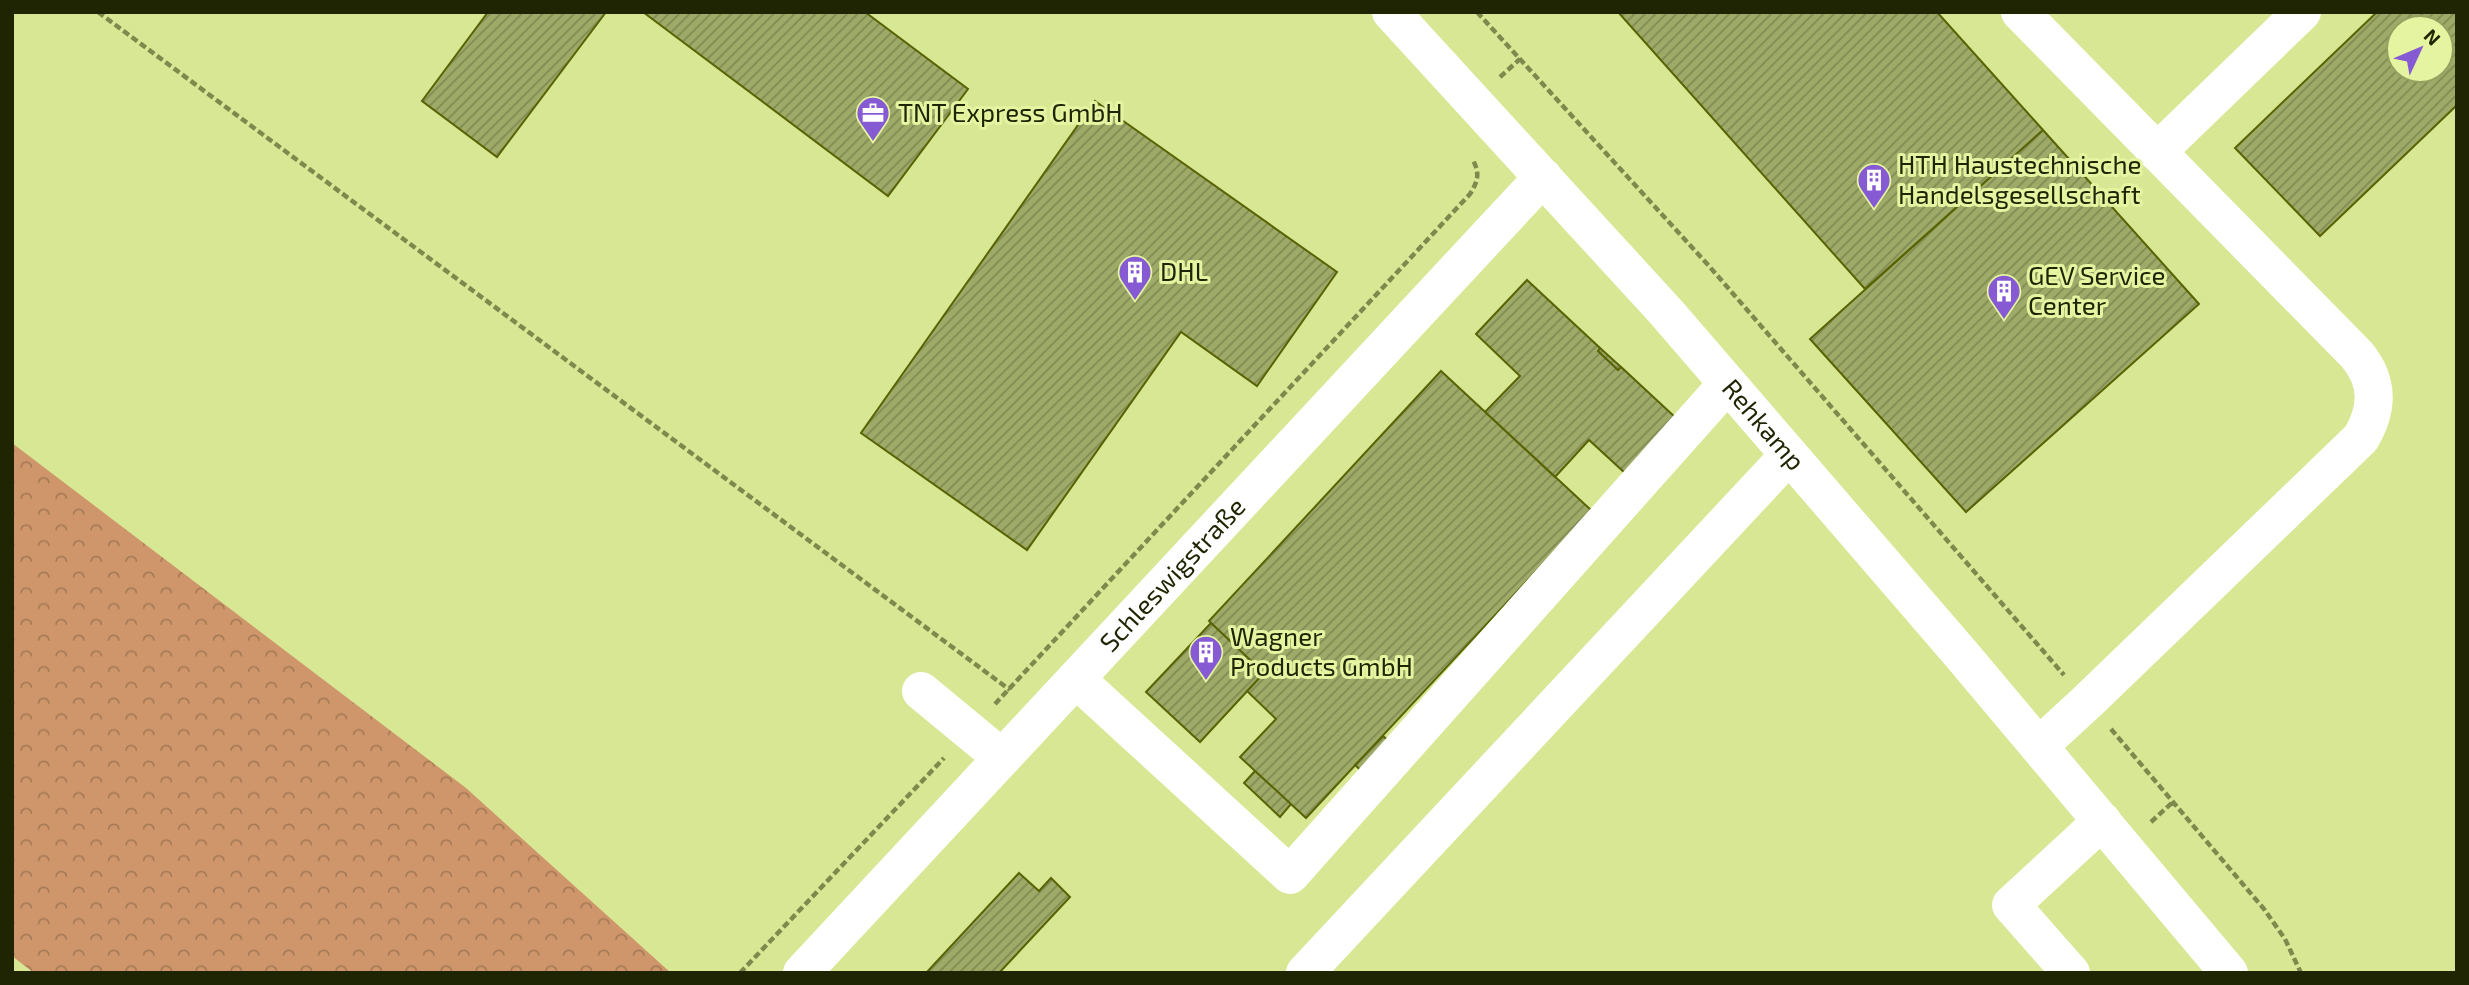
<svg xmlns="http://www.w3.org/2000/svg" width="2469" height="985" viewBox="0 0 2469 985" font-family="'Exo 2',sans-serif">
	<defs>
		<pattern id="forest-crowns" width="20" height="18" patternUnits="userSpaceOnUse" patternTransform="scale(1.75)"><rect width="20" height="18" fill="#cf966b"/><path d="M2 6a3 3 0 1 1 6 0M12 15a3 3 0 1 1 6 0" fill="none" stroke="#a77a56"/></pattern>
		<pattern id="building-hatch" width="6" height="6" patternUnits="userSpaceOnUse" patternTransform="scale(1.75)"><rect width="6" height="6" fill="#9eaa68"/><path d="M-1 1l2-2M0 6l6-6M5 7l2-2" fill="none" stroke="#808a53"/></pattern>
	</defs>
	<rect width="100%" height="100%" fill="#d7e793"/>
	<path fill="url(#forest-crowns)" d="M12,443l454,345 205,185h-637l-22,-17z"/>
	<path fill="url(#building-hatch)" stroke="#586304" stroke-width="2" fill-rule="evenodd" d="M488,12h118l-109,145 -75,-56z
		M643,12h222l103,77 -80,107z
		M1618,12h319l106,118 -178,159z
		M2377,12h80v93l-137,131 -85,-88zM2399,28h42v42h-42z
		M1095,101l242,171 -80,114 -76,-54 -154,218 -166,-117z
		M2043,130l156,174 -233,208 -156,-173z
		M1527,280l73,68 -2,3 20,19 3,-3 55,51 -51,55 -36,-33 -34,37 -70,-65 35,-36 -44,-42z
		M1600,348l21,19 -3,3 -20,-19z
		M1441,371l151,140 -286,307 -66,-61 36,-38 -29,-28 17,-18 -55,-52z
		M1211,623l53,50 -64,69 -54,-50z
		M1383,736l12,10 -28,30 -12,-11z
		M1255,771l36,33 -11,13 -36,-34z
		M1019,873l20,18 12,-13 19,19 -71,76h-73z"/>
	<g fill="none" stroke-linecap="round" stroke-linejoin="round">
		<path stroke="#7e894d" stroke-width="4.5" stroke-dasharray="7 3.5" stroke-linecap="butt" d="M98,12l912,678
			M1477,12l232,254 355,409
			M1500,77l20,-18
			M995,704l475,-510c8,-13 10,-20 3,-34
			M2111,729l153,180 21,30 16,34
			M2151,822l23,-21
			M740,973l204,-215"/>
		<g stroke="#fff" stroke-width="38">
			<path id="s1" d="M1391,12l275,300 295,342 268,319"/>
			<path d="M2020,12l337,343c22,27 21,54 4,83l-274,264 -48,44"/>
			<path d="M2157,152l145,-140"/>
			<path d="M1076,679l214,196 437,-491"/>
			<path d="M921,691l81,67"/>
			<path id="s2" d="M802,973l741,-796"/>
			<path d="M1305,973l484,-518"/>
			<path d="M2071,973l-60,-68 91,-84"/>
		</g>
	</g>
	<defs>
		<symbol id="office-pin" viewBox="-11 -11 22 30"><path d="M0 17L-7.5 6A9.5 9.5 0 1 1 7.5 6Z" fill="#865ad3" stroke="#e4f4a0"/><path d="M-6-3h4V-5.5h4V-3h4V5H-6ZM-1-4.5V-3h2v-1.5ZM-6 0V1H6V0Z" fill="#fff"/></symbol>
		<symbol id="building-pin" viewBox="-11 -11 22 30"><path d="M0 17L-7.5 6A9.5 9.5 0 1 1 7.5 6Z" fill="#865ad3" stroke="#e4f4a0"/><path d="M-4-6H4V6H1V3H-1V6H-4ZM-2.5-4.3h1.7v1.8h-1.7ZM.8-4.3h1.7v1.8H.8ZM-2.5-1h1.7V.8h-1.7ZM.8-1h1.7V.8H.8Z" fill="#fff"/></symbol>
	</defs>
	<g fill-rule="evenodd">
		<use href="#office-pin" x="854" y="94" width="38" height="52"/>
		<use href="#building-pin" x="1855" y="161" width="38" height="52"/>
		<use href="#building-pin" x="1116" y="253" width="38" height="52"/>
		<use href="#building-pin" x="1985" y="272" width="38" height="52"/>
		<use href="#building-pin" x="1187" y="633" width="38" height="52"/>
	</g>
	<g text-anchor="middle" stroke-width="6" stroke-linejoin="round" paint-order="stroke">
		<g font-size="26" fill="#1f2402" stroke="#e4f4a0" text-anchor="start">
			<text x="898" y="122">TNT Express GmbH</text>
			<text x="1898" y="174">HTH Haustechnische<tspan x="1898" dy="30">Handelsgesellschaft</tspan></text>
			<text x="1160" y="281">DHL</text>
			<text x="2028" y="285">GEV Service<tspan x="2028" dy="30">Center</tspan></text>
			<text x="1230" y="646">Wagner<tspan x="1230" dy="30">Products GmbH</tspan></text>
		</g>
		<g font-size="26" fill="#1f2402" stroke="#e4f4a0">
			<text dy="9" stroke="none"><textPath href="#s1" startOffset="556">Rehkamp</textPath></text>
			<text dy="9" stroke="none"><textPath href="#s2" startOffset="544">Schleswigstraße</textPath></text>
		</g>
	</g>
	<rect width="2469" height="985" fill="none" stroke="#1f2402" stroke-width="28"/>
	<g transform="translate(2420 49) rotate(46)"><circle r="33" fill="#e4f4a0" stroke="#95a161" stroke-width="2"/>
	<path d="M0-5L12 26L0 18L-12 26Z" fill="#865ad3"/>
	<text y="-10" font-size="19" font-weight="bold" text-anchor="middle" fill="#1f2402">N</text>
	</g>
</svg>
